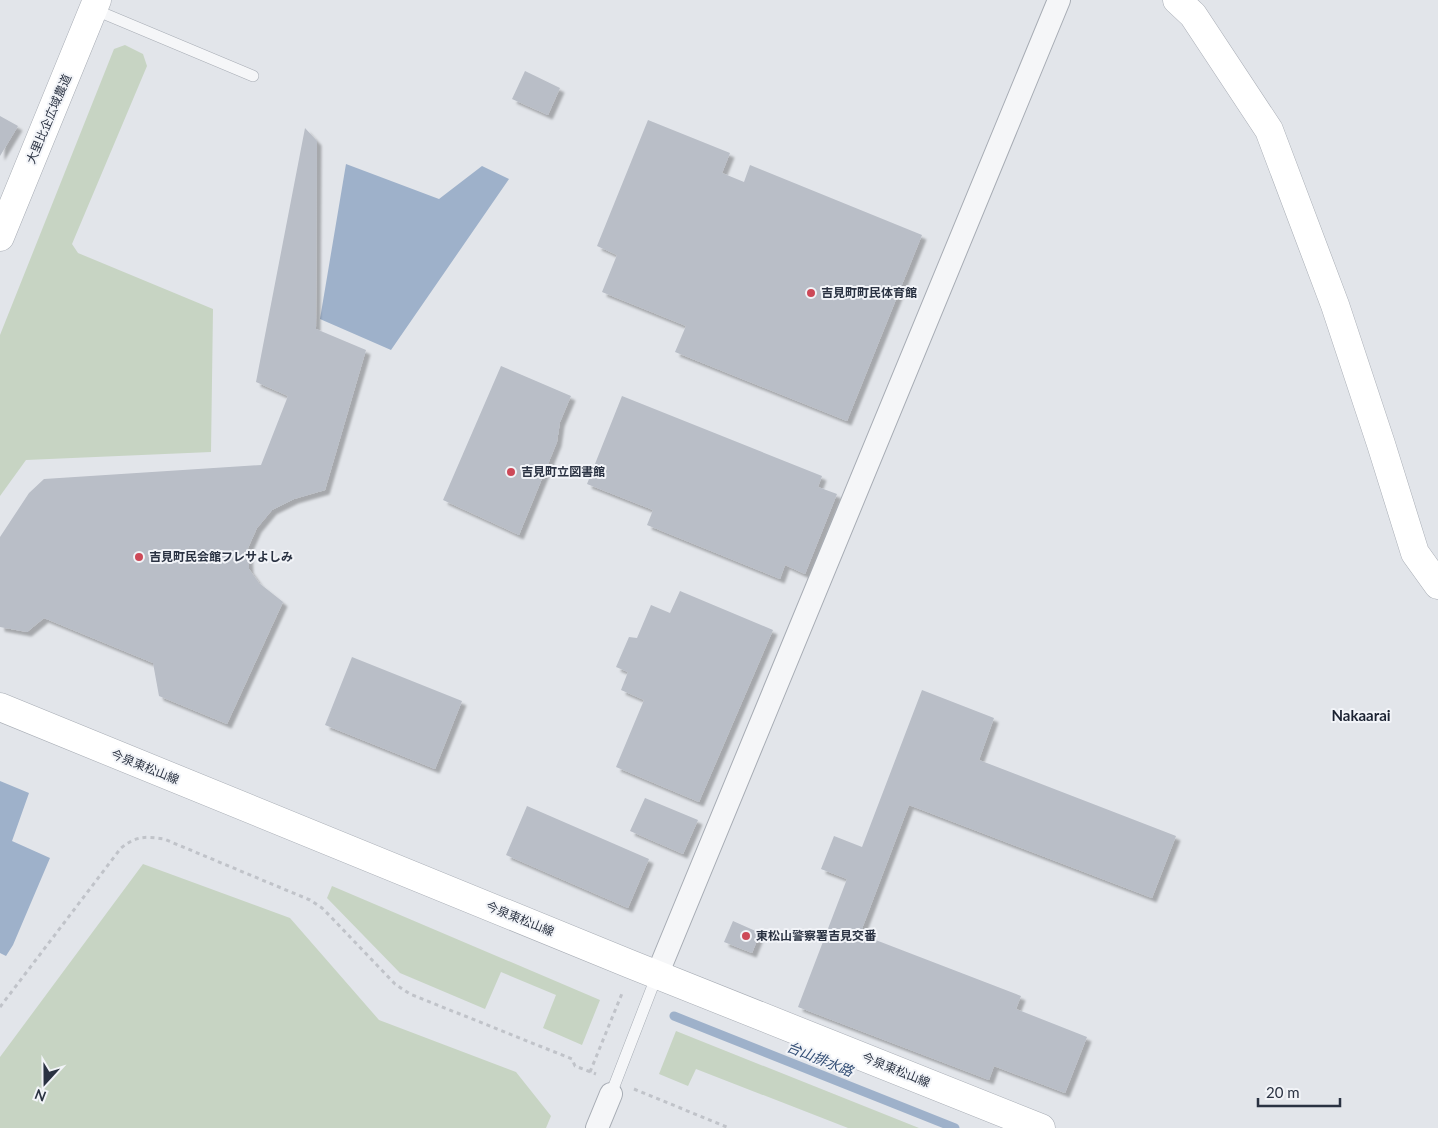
<svg xmlns="http://www.w3.org/2000/svg" width="1438" height="1128" viewBox="0 0 1438 1128" font-family="Lato,'Noto Sans JP',sans-serif">
	<defs>
		<filter id="shadow"><feDropShadow dx="4.5" dy="4.5" stdDeviation="1" flood-color="#0004"/></filter>
	</defs>
	<rect width="100%" height="100%" fill="#e2e5ea"/>
	<path fill="#c7d4c3" d="M125,45l18,9 4,12 -75,178 6,9 135,56 -2,143 -185,8 -26,36v-161l114,-286z
		M143,864l147,54 89,102 137,52 35,44 -5,12h-546v-71z
		M332,886l268,114 -18,45 -39,-17 13,-33 -55,-23 -16,37 -85,-36 -73,-75z
		M676,1031l243,97h-71l-152,-59 -8,17 -29,-12z"/>
	<path fill="#9eb1ca" d="M346,164l93,35 43,-33 27,13 -118,171 -71,-31z
		M0,781l29,12 -17,48 38,17 -37,87 -7,11 -6,-3z"/>
	<g fill="none" stroke-linecap="round" stroke-linejoin="round">
		<path stroke="#9eb1ca" stroke-width="9" d="M674,1016l281,112"/>
	</g>
	<path fill="#b9bec7" filter="url(#shadow)" d="M525,71l35,17 -12,27 -36,-16z
		M0,116l18,10 -18,30z
		M648,120l82,33 -8,20 22,9 6,-17 172,70 -75,186 -172,-69 11,-26 -84,-34 15,-37 -20,-9z
		M305,128l12,13 -1,188 50,21 -41,140 -31,9 -22,11 -15,18 -9,20 1,21 10,14 24,19 -56,122 -68,-28 -6,-33 -109,-45 -17,14 -27,-5v-90l29,-44 15,-14 217,-14 27,-69 -32,-14z
		M501,366l70,30 -11,26 -3,20 -38,93 -76,-35z
		M622,396l200,80 -4,11 19,7 -32,80 -20,-9 -5,14 -133,-54 6,-15 -66,-26z
		M680,591l93,39 -74,172 -83,-35 28,-67 -23,-10 7,-18 -12,-5 13,-30 8,1 14,-33 19,8z
		M352,657l110,44 -27,68 -110,-44z
		M922,690l72,28 -15,42 197,76 -24,62 -243,-93 -49,129 161,62 -5,13 71,28 -22,56 -71,-27 -5,14 -191,-73 49,-128 -26,-10 13,-33 28,11z
		M645,798l53,22 -15,34 -53,-23z
		M527,806l122,53 -21,49 -122,-53z
		M733,921l27,12 -8,20 -28,-11z"/>
	<g fill="none" stroke-linecap="round" stroke-linejoin="round">
		<defs>
			<path id="lane" d="M93,9l160,67
				M611,1094l46,-119"/>
			<path id="street" d="M657,975l402,-975
				M597,1128l14,-34"/>
			<path id="secondary" d="M1177,0l16,15 76,115 66,175 46,139 34,109 23,32
				M0,237l97,-237
				M0,707l630,257 411,164"/>
		</defs>
		<use href="#lane" stroke="#a7acb4" stroke-width="12"/>
		<use href="#street" stroke="#a7acb4" stroke-width="24"/>
		<use href="#secondary" stroke="#a7acb4" stroke-width="29"/>
		<path stroke="#c0c3c9" stroke-width="3" stroke-dasharray="4 4" stroke-linecap="butt" d="M0,1007l121,-159c15,-12 24,-12 43,-9l146,61 12,8 8,8 65,68 15,10 162,65 3,7 21,8
			M590,1072l33,-81
			M634,1089l95,39"/>
		<use href="#lane" stroke="#f5f6f8" stroke-width="11"/>
		<use href="#street" stroke="#f5f6f8" stroke-width="22"/>
		<use href="#secondary" stroke="#fff" stroke-width="28"/>
	</g>
	<g fill="#cd4958" stroke="#f2f4f8" stroke-width="2">
		<circle cx="811" cy="293" r="5"/>
		<circle cx="511" cy="472" r="5"/>
		<circle cx="139" cy="557" r="5"/>
		<circle cx="746" cy="936" r="5"/>
	</g>
	<g text-anchor="middle" stroke-width="4" stroke-linejoin="round" paint-order="stroke">
		<g font-size="12" fill="#2a3242" stroke="#f2f4f8">
			<text transform="translate(49 119) rotate(-67)" y="4">大里比企広域農道</text>
			<text transform="translate(145 767) rotate(22)" y="4">今泉東松山線</text>
			<text transform="translate(520 919) rotate(22)" y="4">今泉東松山線</text>
			<text transform="translate(896 1070) rotate(22)" y="4">今泉東松山線</text>
		</g>
		<g font-size="12" font-weight="bold" fill="#2a3242" stroke="#f2f4f8" text-anchor="start">
			<text x="821" y="297">吉見町町民体育館</text>
			<text x="521" y="476">吉見町立図書館</text>
			<text x="149" y="561">吉見町民会館フレサよしみ</text>
			<text x="756" y="940">東松山警察署吉見交番</text>
		</g>
		<g font-size="14" font-style="italic" fill="#344f76" stroke="#f2f4f8">
			<text transform="translate(820 1059) rotate(22)" y="5">台山排水路</text>
		</g>
		<g font-size="15" font-weight="bold" fill="#1c2333" stroke="#f2f4f8">
			<text x="1361" y="721">Nakaarai</text>
		</g>
	</g>
	<g transform="translate(45 1083) rotate(201)" stroke="#f2f4f8" stroke-width="4" paint-order="stroke">
	<path d="M0-4L9 19L0 12L-9 19Z" fill="#2a3242"/>
	<text y="-8" font-size="14" font-weight="bold" text-anchor="middle" fill="#2a3242">N</text>
	</g>
	<path d="M1258 1098v8h82v-8" fill="none" stroke="#2a3242" stroke-width="2.5"/>
	<text x="1266" y="1098" font-size="15" fill="#2a3242" stroke="#f2f4f8" stroke-width="4" paint-order="stroke">20 m</text>
</svg>
